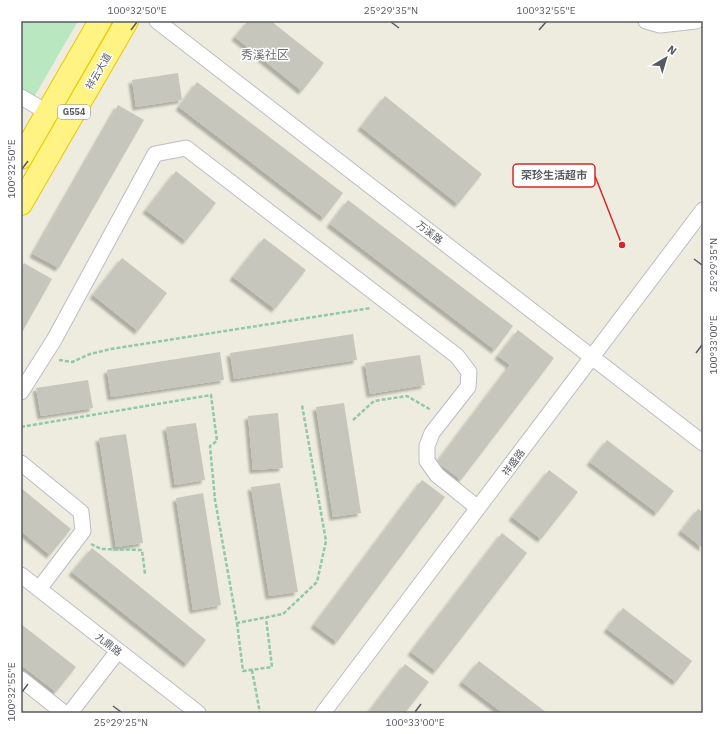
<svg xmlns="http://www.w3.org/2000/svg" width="724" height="734" viewBox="0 0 724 734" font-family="'IBM Plex Sans','Noto Sans SC',sans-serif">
	<defs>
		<filter id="shadow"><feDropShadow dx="-3.5" dy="3.5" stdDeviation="1" flood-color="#0004"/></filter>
	</defs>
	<rect width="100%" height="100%" fill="#edecde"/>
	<path fill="#b8e7c0" d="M21,21h57l-44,76 -13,-7z"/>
	<path fill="#c7c6bc" filter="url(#shadow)" d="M248,21h23l53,42 -22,28 -67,-54z
		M178,73l4,27 -46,7 -4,-27z
		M197,82l146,111 -19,25 -145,-111z
		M385,96l97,78 -24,30 -97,-77z
		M118,105l26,15 -85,148 -26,-14z
		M176,171l40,32 -30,38 -40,-31z
		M348,200l165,126 -18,24 -165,-126z
		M264,238l42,32 -31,39 -42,-32z
		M122,258l45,35 -29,38 -45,-36z
		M24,263l28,16 -31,55v-66z
		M518,330l36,28 -93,122 -24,-18 73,-97 -12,-9z
		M353,334l4,26 -123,19 -4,-26z
		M220,352l4,28 -113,17 -4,-27z
		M420,355l5,30 -55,9 -5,-31z
		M88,380l5,28 -52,8 -5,-28z
		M344,403l17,110 -28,4 -17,-110z
		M278,413l5,55 -30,2 -5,-54z
		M196,423l9,57 -30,5 -9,-58z
		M126,434l17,109 -27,4 -17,-109z
		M607,440l67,51 -17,22 -67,-51z
		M549,470l29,22 -37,47 -29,-22z
		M422,480l23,17 -108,145 -23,-17z
		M280,483l18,109 -29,4 -18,-109z
		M21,488l50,41 -21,26 -29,-24z
		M203,493l18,112 -28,5 -17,-112z
		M698,509l5,3v36l-22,-17z
		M502,533l25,20 -91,118 -25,-19z
		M92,548l114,92 -19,24 -115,-92z
		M623,608l69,53 -16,21 -69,-53z
		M21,624l55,43 -20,25 -35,-27z
		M479,661l68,52h-44l-41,-31z
		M405,664l24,18 -24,31h-37z"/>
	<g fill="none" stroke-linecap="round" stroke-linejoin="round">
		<defs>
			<path id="minor" d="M157,21l546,422
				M646,21l14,4 36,-4
				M21,97l26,15
				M21,392l33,-52 101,-186 31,-6 271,208 12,16 -1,15 -36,46 -5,13v15l10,14 41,33
				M21,463l60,49 2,19 -44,58
				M21,575l177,138
				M21,679l43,34
				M70,713l48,-62
				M323,713l380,-503"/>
			<path id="highway" d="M21,158l79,-137
				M21,204l106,-183"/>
		</defs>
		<use href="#minor" stroke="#bcbdc4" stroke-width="17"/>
		<use href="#highway" stroke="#ebc800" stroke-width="24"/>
		<path stroke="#91c8a9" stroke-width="2.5" stroke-dasharray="4 2" stroke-linecap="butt" d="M59,360l13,2 18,-8 21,-5 260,-41
			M353,420l21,-19 33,-5 24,14
			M21,427l190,-32 6,46 -7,5 5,54 22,123 46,-9 34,-32 9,-41 -24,-136
			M91,544l10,5 41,1 3,24
			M237,623l6,48 29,-4 -6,-49
			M252,670l8,43"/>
		<use href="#minor" stroke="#fff" stroke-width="15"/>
		<use href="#highway" stroke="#fff483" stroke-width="22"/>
	</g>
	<path fill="none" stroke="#585a61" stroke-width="1.5" d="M391,22l8,6M131,30l6,-8M539,30l7,-8M22,169l6,-8M694,259l8,6M696,353l6,-8M22,692l6,-8M113,706l8,6M415,712l6,-8"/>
	<g text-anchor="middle" stroke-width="3" stroke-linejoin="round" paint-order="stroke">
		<rect fill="#fff" stroke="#8a8c90" stroke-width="1" x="58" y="105" width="32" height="14" rx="3"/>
		<g font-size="9" font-weight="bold" fill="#585a61">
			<text x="74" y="115">G554</text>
		</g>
		<g font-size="10" fill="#585a61" stroke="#fff">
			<text transform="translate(98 71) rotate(-60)" y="4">祥云大道</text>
			<text transform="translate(430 232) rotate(38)" y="4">万溪路</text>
			<text transform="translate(513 462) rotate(-53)" y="4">祥盛路</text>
			<text transform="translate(109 644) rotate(38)" y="4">九鼎路</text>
		</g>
		<g font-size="12" fill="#696c73" stroke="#fff">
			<text x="265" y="59">秀溪社区</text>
		</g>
	</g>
	<path fill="none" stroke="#d62828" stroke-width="1.5" d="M622 245L595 176"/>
	<circle fill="#d62828" stroke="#fff" stroke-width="1.5" cx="622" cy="245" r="4"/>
	<rect fill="#fff" stroke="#d62828" stroke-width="1.5" x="513" y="164" width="82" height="23" rx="4"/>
	<g font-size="11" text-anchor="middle" font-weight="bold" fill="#585a61">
		<text x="554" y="179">荣珍生活超市</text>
	</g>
	<rect width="724" height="734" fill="none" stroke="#ffffff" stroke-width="44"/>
	<g transform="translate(666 58) rotate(38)" stroke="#ffffff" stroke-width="3" paint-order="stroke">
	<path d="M0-3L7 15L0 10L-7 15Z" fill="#585a61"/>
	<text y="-6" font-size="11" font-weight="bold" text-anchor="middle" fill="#585a61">N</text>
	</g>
	<rect x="22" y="22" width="680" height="690" fill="none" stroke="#585a61" stroke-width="1.5"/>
	<g font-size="10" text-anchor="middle" fill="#585a61">
		<text x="137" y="14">100°32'50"E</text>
		<text x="391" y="14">25°29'35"N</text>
		<text x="546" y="14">100°32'55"E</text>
		<text transform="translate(11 169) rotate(-90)" y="4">100°32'50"E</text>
		<text transform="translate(713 265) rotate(-90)" y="4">25°29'35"N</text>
		<text transform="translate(713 345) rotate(-90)" y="4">100°33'00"E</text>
		<text transform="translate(11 692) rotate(-90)" y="4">100°32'55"E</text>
		<text x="121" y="726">25°29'25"N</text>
		<text x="415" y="726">100°33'00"E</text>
	</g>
</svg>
